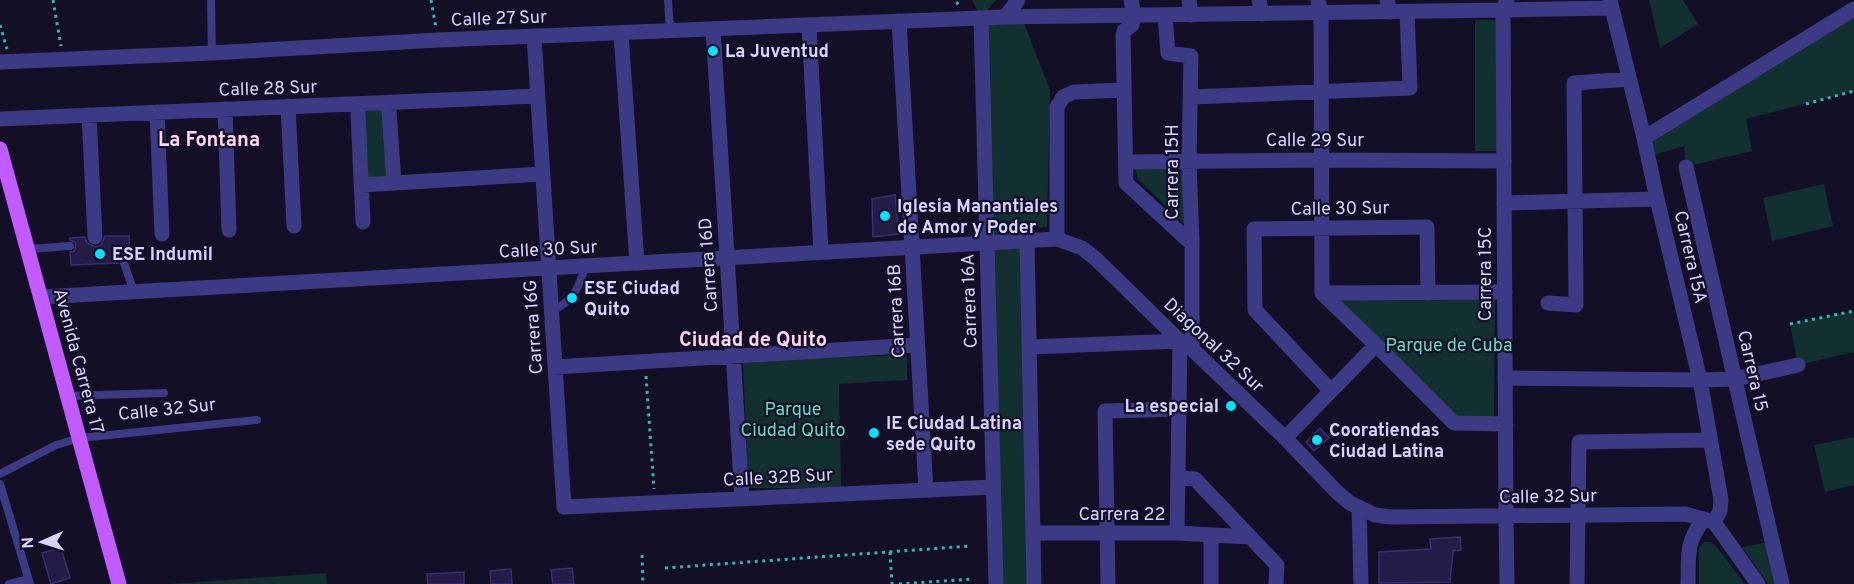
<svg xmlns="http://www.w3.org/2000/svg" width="1854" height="584" viewBox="0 0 1854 584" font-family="Overpass,sans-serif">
	<rect width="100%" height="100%" fill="#130f26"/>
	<path fill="#12302f" d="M972,0h24l-15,17 41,1 28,72 -3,137 -19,1 -1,13 7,343h-34l-19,-566z
		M1649,0h34l15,24 -38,24z
		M1854,15v76l-108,28 6,32 -66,16 -2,-21 -30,9 -3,-12z
		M1475,20h22l1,131h-23z
		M386,110l4,69 -25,1 -4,-69z
		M1135,168l48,1 3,57 -48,-47z
		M1824,184l9,42 -61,15 -9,-43z
		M1338,298l157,1 -1,118 -36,1z
		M1854,311v41l-56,13 -8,-41z
		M907,355v25l-68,4 2,104h-93l-5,-127z
		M1854,437v48l-29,7 -11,-47z
		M1773,541l7,43h-12l-26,-37z
		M1704,542h6l6,4 29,38h-46v-36z
		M326,573l1,11h-158z"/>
	<path fill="#241b47" stroke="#3b2d73" stroke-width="1.5" d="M895,195l4,39 -26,3 -1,-38z
		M105,236h24l1,24 -4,-3h-4l-3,2 -1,4 -47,2 -1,-13 4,-1 2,-5 -1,-4 -5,-2v-2l15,-1 2,6 8,4 6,-2z
		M1320,428l9,10 -15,13 -8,-9z
		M1460,537l1,13 -8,1 -3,31 -71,1v-31l52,-3 -1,-10z
		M61,548l9,30 -19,6 -9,-31z
		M572,568l2,16h-21l-2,-14z
		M511,569l1,15h-21l-1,-13z
		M464,572v12h-36l-1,-10z"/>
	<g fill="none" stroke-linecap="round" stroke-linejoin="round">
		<path stroke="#2fb8b0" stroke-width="3" stroke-dasharray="3 4.5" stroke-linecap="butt" d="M53,0l8,46
			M431,0l5,28
			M956,4l6,-4
			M0,25l7,24
			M1806,104l48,-13
			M1790,324l64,-13
			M646,376l8,113
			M890,552l2,32
			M642,555l1,29
			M665,568l306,-22
			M899,584l74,-5"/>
		<path stroke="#3d3a85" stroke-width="8" d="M211,0l1,53
			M668,0l2,30
			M28,249l42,-3
			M124,263l10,29
			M551,312c22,-12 28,-22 34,-46
			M67,396l97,-3
			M0,474l56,-29 24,-7 177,-18
			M0,484l30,100
			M9,584l19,-5"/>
		<path stroke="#3d3a85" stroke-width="15" d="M1131,0l3,16 -2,9 -8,6 -1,4 3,148 66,61
			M1189,0l2,15
			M1259,0l3,14
			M1318,0l3,13 1,280
			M1387,0l3,12
			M1610,0l34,138 13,61 43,181 21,120 -1,11 -6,11
			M1503,10l109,-2
			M1165,16l3,37 23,3 -2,104 3,84v105
			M981,18l15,566
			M899,21l27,469
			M809,25l12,227
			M713,29l29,469
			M621,33l16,230
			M534,36l30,471 429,-20
			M1192,97l218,-9 -3,-76
			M288,106l6,120
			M225,109l4,121
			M389,111l5,72
			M157,112l5,122
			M358,114l5,108
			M89,115l6,122
			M0,119l537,-23
			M1644,138l210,-129
			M1126,162l195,-2 183,1
			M1686,167l96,417
			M361,185l181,-11
			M1504,203l153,-4
			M1057,239v-132l6,-10 11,-5 50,-2
			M1027,241l7,343
			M1322,293l54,52 78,78 52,1
			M1322,293l183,-1
			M1548,303l28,2 -2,-222 55,-4
			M1029,347l151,-6 -3,192
			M555,367l362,-22
			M1505,378l195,2 35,-1 63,-14
			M1331,391l-76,-81 -1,-81 173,-2 1,66
			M1285,438l91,-93
			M1178,478l17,1 82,86 -1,19
			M1359,507l2,77
			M1506,517l1,67
			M1033,533h144l73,4
			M1211,535v49
			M1108,584l-3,-173 74,-2
			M1577,584l2,-142 131,-2
			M1688,584c1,-29 -3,-41 16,-65"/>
		<path stroke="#3d3a85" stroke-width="15" d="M1005,17l13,-17
			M0,62l212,-9 226,-13 567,-23 498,-7
			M41,297l1016,-58 25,9 14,11 84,82 12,8 93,89 52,54 13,11 25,12 16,2 294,-3 29,8 44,62
			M1506,517l-3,-507 4,-10"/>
		<path stroke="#c25bff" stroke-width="15" d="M0,149l119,435"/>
	</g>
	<g fill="#00e5ff" stroke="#130f26" stroke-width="2">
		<circle cx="713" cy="51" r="6"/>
		<circle cx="885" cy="216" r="6"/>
		<circle cx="100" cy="254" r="6"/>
		<circle cx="572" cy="298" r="6"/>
		<circle cx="1231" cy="406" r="6"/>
		<circle cx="874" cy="433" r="6"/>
		<circle cx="1317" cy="440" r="6"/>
	</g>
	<g text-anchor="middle" stroke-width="4.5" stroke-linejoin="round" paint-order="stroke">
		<g font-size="18" fill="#d9d4ff" stroke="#130f26">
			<text transform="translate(499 18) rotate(-2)" y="6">Calle 27 Sur</text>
			<text transform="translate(268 88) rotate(-2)" y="6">Calle 28 Sur</text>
			<text x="1315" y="146">Calle 29 Sur</text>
			<text transform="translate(1172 172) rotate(-90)" y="6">Carrera 15H</text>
			<text transform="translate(1340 208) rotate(-1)" y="6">Calle 30 Sur</text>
			<text transform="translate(548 249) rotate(-3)" y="6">Calle 30 Sur</text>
			<text transform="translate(1691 257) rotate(77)" y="6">Carrera 15A</text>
			<text transform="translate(708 265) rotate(-94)" y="6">Carrera 16D</text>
			<text transform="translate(1485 274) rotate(-90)" y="6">Carrera 15C</text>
			<text transform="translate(969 301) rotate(-92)" y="6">Carrera 16A</text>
			<text transform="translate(896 311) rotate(-93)" y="6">Carrera 16B</text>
			<text transform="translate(533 327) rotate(-94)" y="6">Carrera 16G</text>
			<text transform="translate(1214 345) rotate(43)" y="6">Diagonal 32 Sur</text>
			<text transform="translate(79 361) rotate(75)" y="6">Avenida Carrera 17</text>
			<text transform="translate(1753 371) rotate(77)" y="6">Carrera 15</text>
			<text transform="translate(167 409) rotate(-6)" y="6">Calle 32 Sur</text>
			<text transform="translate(778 477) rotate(-3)" y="6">Calle 32B Sur</text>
			<text transform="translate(1548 496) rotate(-1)" y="6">Calle 32 Sur</text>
			<text x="1122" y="520">Carrera 22</text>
		</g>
		<g font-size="18" font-weight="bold" fill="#d9d4ff" stroke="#130f26" text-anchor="start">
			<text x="725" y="57">La Juventud</text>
			<text x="897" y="212">Iglesia Manantiales<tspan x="897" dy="21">de Amor y Poder</tspan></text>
			<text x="112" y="260">ESE Indumil</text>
			<text x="584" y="294">ESE Ciudad<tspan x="584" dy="21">Quito</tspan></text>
			<text x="1219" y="412" text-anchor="end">La especial</text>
			<text x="886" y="429">IE Ciudad Latina<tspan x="886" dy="21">sede Quito</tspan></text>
			<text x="1329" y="436">Cooratiendas<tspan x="1329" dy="21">Ciudad Latina</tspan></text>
		</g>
		<g font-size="18" fill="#5fe0c0" stroke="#130f26">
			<text x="1449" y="351">Parque de Cuba</text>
			<text x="793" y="415">Parque<tspan x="793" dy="21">Ciudad Quito</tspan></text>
		</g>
		<g font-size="20" font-weight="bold" fill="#ffd6f0" stroke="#130f26">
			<text x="209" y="146">La Fontana</text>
			<text x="753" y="346">Ciudad de Quito</text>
		</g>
	</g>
	<g transform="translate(42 542) rotate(267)" stroke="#130f26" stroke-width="4.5" paint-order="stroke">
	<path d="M0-4.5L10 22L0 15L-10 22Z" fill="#d9d4ff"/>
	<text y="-9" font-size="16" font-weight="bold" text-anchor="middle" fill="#d9d4ff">N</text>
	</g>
</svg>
